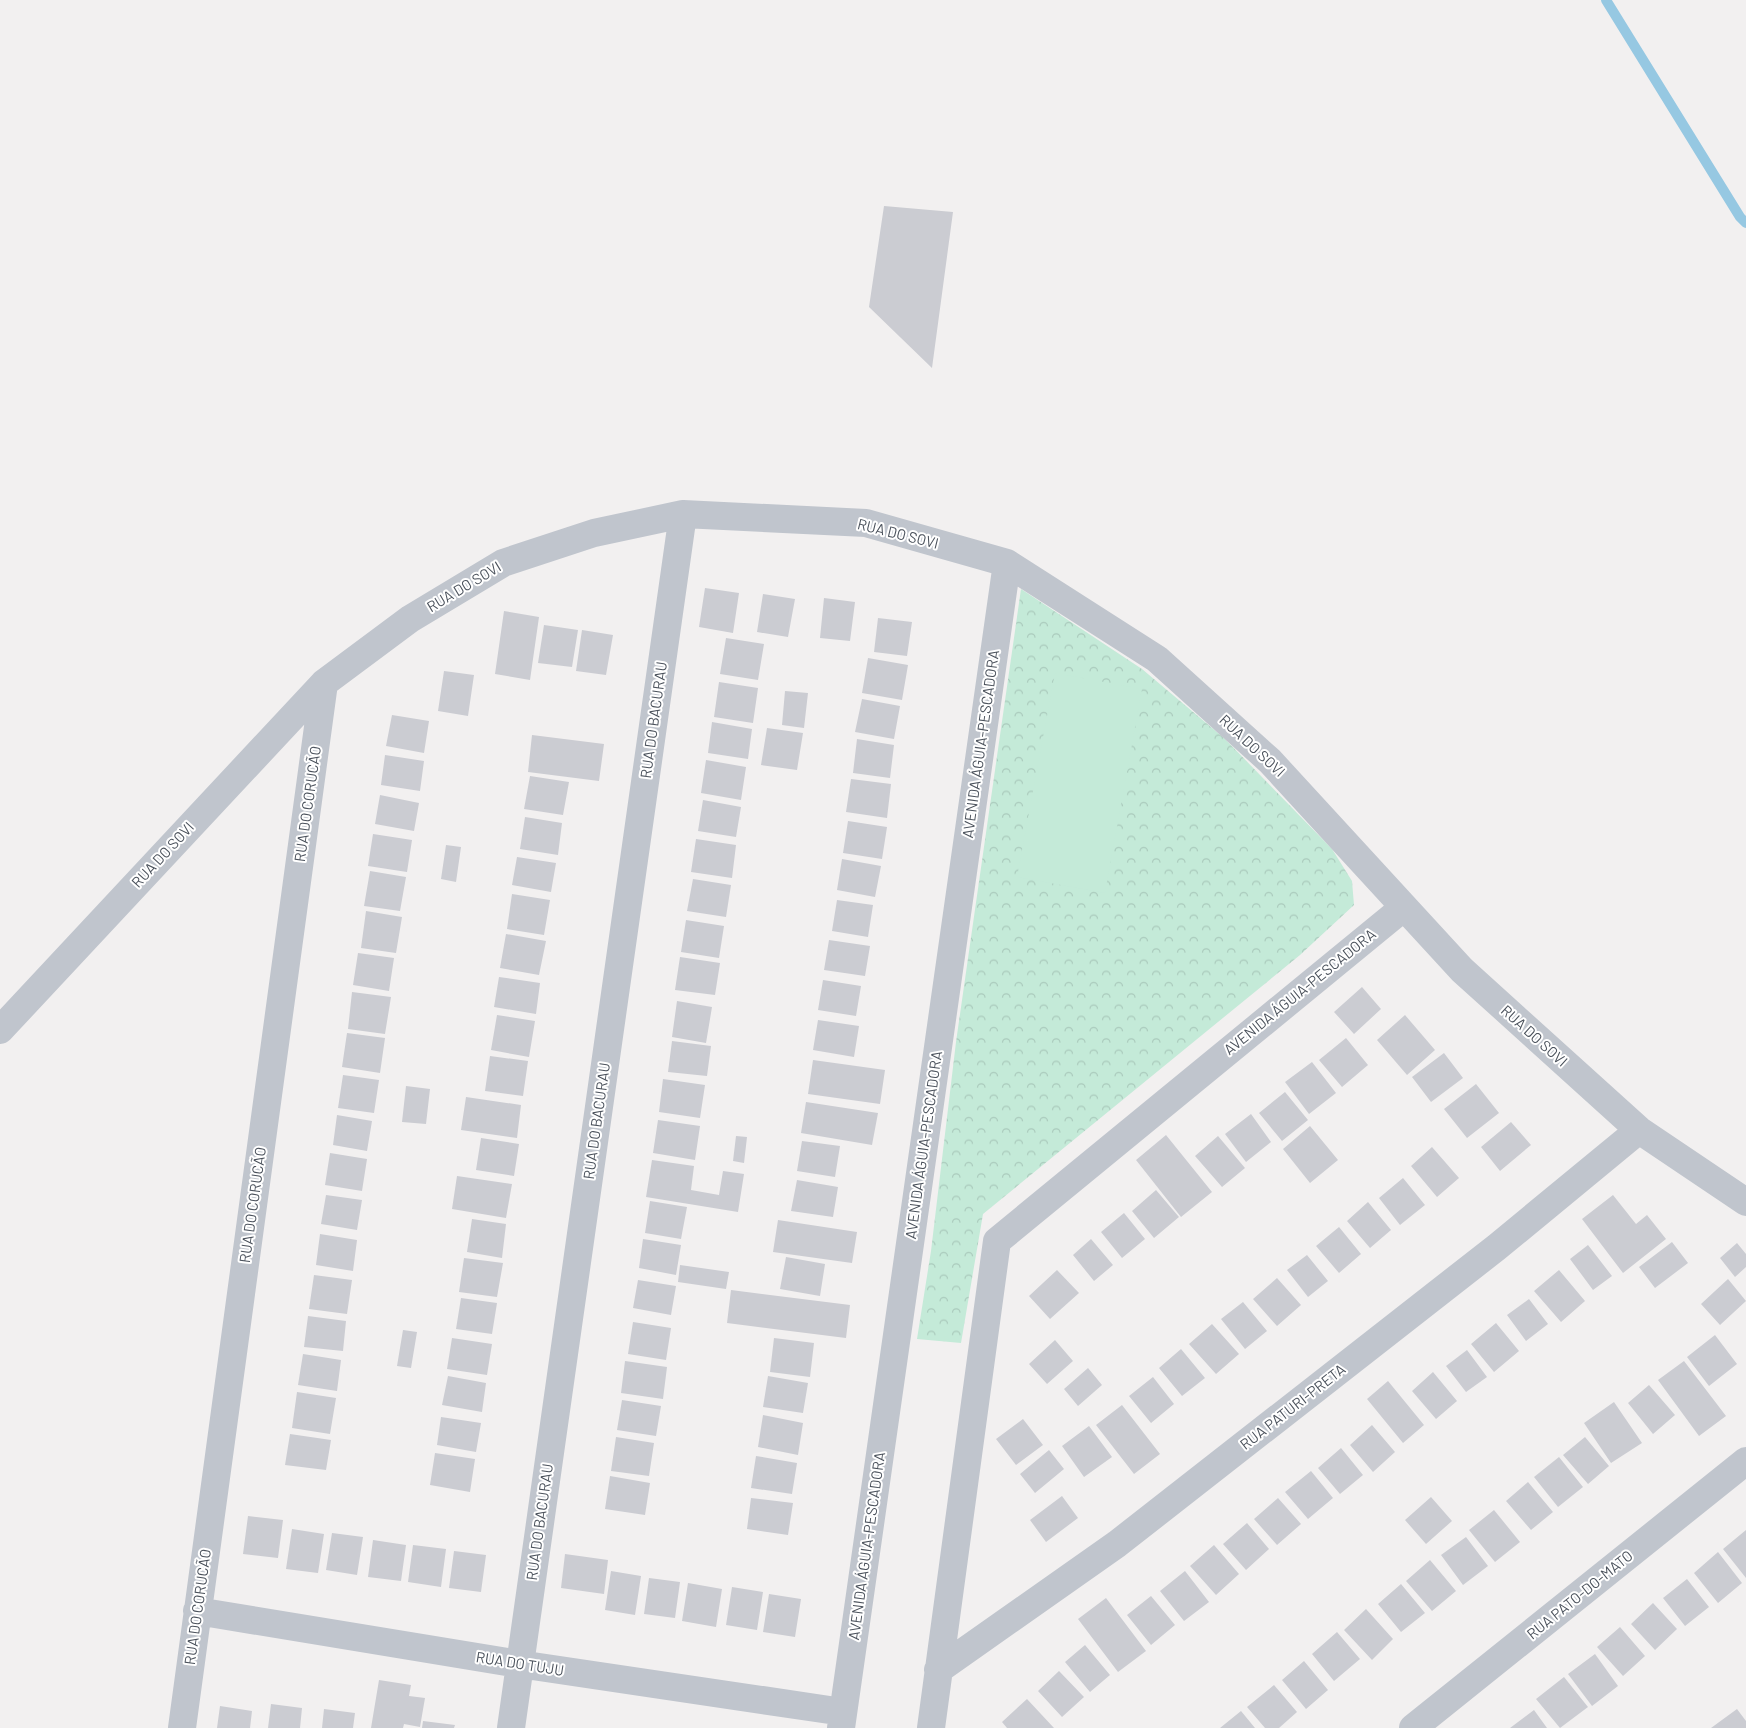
<svg xmlns="http://www.w3.org/2000/svg" width="1746" height="1728" viewBox="0 0 1746 1728" font-family="Barlow,sans-serif">
	<defs>
		<pattern id="forest-crowns" width="20" height="18" patternUnits="userSpaceOnUse" patternTransform="scale(1.25)"><rect width="20" height="18" fill="#c4ead8"/><path d="M2 6a3 3 0 1 1 6 0M12 15a3 3 0 1 1 6 0" fill="none" stroke="#aacabc"/></pattern>
	</defs>
	<rect width="100%" height="100%" fill="#f2f0f0"/>
	<path fill="url(#forest-crowns)" d="M1021,589l121,80 82,69 108,111 20,32 2,24 -54,50 -317,259 -22,129 -44,-4 14,-88 25,-209z"/>
	<path fill="#c4ead8" d="M1055,673l87,16 -37,204 -88,-16z"/>
	<g fill="none" stroke-linecap="round" stroke-linejoin="round">
		<path stroke="#96c8e2" stroke-width="10" d="M1606,0l134,217 6,6"/>
	</g>
	<path fill="#cbccd2" d="M884,206l69,6 -21,156 -63,-61z
		M705,588l34,5 -6,40 -34,-6z
		M763,594l32,5 -7,38 -31,-5z
		M824,598l31,4 -5,39 -30,-3z
		M504,611l35,6 -9,63 -35,-6z
		M878,618l34,4 -5,34 -33,-4z
		M544,625l34,5 -6,37 -34,-4z
		M582,630l31,5 -7,40 -30,-4z
		M726,638l38,6 -6,36 -38,-6z
		M868,658l40,7 -6,35 -40,-7z
		M444,671l30,4 -6,41 -30,-5z
		M719,682l39,6 -5,35 -39,-6z
		M785,691l23,2 -4,35 -22,-3z
		M862,699l38,7 -6,33 -39,-7z
		M392,715l37,6 -5,32 -38,-7z
		M712,722l40,7 -4,30 -40,-6z
		M767,728l36,5 -6,37 -36,-5z
		M532,735l72,9 -5,37 -71,-9z
		M857,739l37,6 -4,33 -37,-5z
		M385,755l39,6 -4,30 -39,-6z
		M706,760l40,7 -5,33 -40,-7z
		M530,776l39,6 -6,33 -39,-6z
		M851,779l40,5 -4,34 -41,-6z
		M380,795l39,8 -5,28 -39,-7z
		M703,800l38,7 -5,30 -38,-6z
		M525,817l37,6 -4,32 -38,-6z
		M848,821l39,6 -5,32 -39,-6z
		M373,834l39,6 -5,32 -39,-6z
		M696,839l40,6 -4,33 -41,-6z
		M446,845l15,2 -5,35 -15,-3z
		M517,857l39,6 -5,29 -39,-7z
		M842,859l39,7 -6,31 -38,-7z
		M370,871l36,6 -6,34 -36,-5z
		M693,879l38,6 -5,32 -39,-6z
		M512,894l38,6 -6,35 -37,-6z
		M837,900l36,5 -5,32 -36,-6z
		M366,911l36,6 -6,36 -35,-5z
		M686,920l38,6 -5,32 -38,-6z
		M506,934l40,7 -7,34 -39,-7z
		M829,940l41,6 -5,30 -41,-6z
		M358,953l36,5 -5,33 -36,-6z
		M680,957l40,6 -5,32 -40,-5z
		M499,977l41,6 -4,31 -42,-7z
		M823,980l38,6 -5,30 -38,-6z
		M1362,987l19,22 -27,25 -20,-22z
		M352,992l39,5 -6,37 -37,-5z
		M677,1001l35,6 -6,36 -34,-6z
		M497,1015l38,6 -6,36 -38,-7z
		M1405,1015l30,35 -28,25 -30,-35z
		M818,1020l41,6 -5,31 -41,-7z
		M347,1033l38,5 -5,35 -38,-6z
		M1346,1038l22,27 -26,22 -23,-27z
		M672,1041l39,5 -4,30 -39,-4z
		M1444,1053l19,25 -32,24 -19,-25z
		M490,1056l38,5 -5,35 -38,-5z
		M813,1060l72,10 -5,34 -72,-10z
		M1312,1062l24,31 -27,21 -24,-32z
		M343,1075l36,5 -5,33 -36,-5z
		M663,1079l42,6 -5,33 -41,-6z
		M1476,1084l23,29 -32,25 -23,-29z
		M406,1086l24,3 -4,35 -24,-2z
		M1285,1092l23,28 -26,21 -23,-28z
		M466,1097l55,8 -4,33 -56,-8z
		M806,1102l72,11 -6,32 -71,-12z
		M1251,1114l20,28 -25,20 -21,-28z
		M337,1115l35,6 -5,30 -34,-6z
		M658,1120l42,6 -5,34 -42,-7z
		M1511,1122l20,23 -31,26 -19,-24z
		M1310,1126l28,34 -28,23 -27,-34z
		M1166,1135l46,57 -31,25 -45,-57z
		M736,1136l11,1 -3,26 -11,-2z
		M1218,1136l27,32 -23,19 -27,-31z
		M481,1138l38,6 -5,32 -38,-6z
		M802,1141l38,5 -5,31 -38,-6z
		M1432,1147l27,31 -22,19 -26,-31z
		M330,1153l37,6 -5,32 -37,-6z
		M652,1160l42,6 -3,24 28,5 4,-24 21,3 -6,38 -92,-15z
		M457,1176l55,8 -6,34 -54,-9z
		M1403,1178l22,27 -25,20 -21,-27z
		M797,1180l41,7 -5,30 -42,-6z
		M1156,1190l23,27 -25,21 -22,-27z
		M326,1195l36,5 -5,30 -36,-6z
		M1613,1195l23,29 11,-9 19,24 -43,34 -41,-54z
		M650,1201l37,6 -6,32 -36,-6z
		M1368,1202l23,28 -21,18 -23,-27z
		M1124,1213l21,26 -23,19 -21,-26z
		M472,1219l34,5 -4,34 -35,-6z
		M778,1220l79,12 -5,31 -79,-11z
		M1339,1227l22,27 -22,19 -23,-27z
		M320,1234l37,6 -4,31 -37,-6z
		M643,1239l38,6 -5,30 -37,-7z
		M1091,1239l22,26 -19,16 -21,-26z
		M1672,1242l16,21 -33,25 -16,-21z
		M1737,1243l9,11v13l-11,10 -15,-19z
		M1588,1245l24,31 -19,14 -23,-31z
		M1307,1255l21,26 -20,16 -21,-27z
		M786,1257l39,7 -5,32 -40,-7z
		M464,1258l39,5 -6,34 -38,-5z
		M680,1265l49,7 -3,17 -48,-7z
		M1057,1270l22,23 -29,26 -21,-23z
		M1559,1270l26,31 -24,21 -27,-31z
		M314,1275l38,5 -5,34 -38,-5z
		M1277,1278l24,27 -24,21 -24,-27z
		M1728,1279l18,22 -26,24 -19,-21z
		M638,1280l38,6 -5,29 -38,-7z
		M731,1290l119,15 -4,33 -119,-15z
		M461,1298l36,5 -5,31 -36,-5z
		M1529,1299l19,25 -22,17 -19,-26z
		M1243,1302l24,29 -22,18 -24,-30z
		M308,1316l38,5 -3,30 -39,-4z
		M633,1322l38,6 -5,32 -38,-6z
		M1496,1323l23,28 -25,21 -23,-28z
		M1212,1324l27,30 -23,20 -27,-30z
		M403,1330l14,2 -6,36 -14,-2z
		M1715,1335l22,29 -28,22 -22,-29z
		M452,1338l40,6 -5,31 -40,-6z
		M774,1338l40,5 -4,34 -40,-5z
		M1055,1340l18,21 -26,23 -18,-20z
		M1181,1349l24,29 -23,18 -23,-28z
		M1467,1350l20,27 -21,15 -20,-26z
		M303,1354l38,6 -4,31 -39,-6z
		M625,1361l42,6 -4,32 -42,-6z
		M1684,1361l42,55 -27,20 -41,-56z
		M1088,1368l14,17 -24,21 -14,-17z
		M1433,1372l24,29 -21,18 -24,-28z
		M448,1376l38,7 -4,29 -40,-7z
		M768,1376l40,7 -5,30 -40,-6z
		M1153,1377l21,27 -23,19 -22,-27z
		M1388,1381l36,44 -21,18 -36,-44z
		M1649,1385l26,30 -22,19 -25,-31z
		M297,1392l39,6 -6,36 -38,-6z
		M622,1400l39,6 -5,30 -39,-6z
		M1614,1402l28,41 -31,20 -27,-40z
		M1122,1405l38,49 -26,20 -38,-49z
		M763,1415l40,8 -5,32 -40,-8z
		M441,1417l40,6 -5,29 -39,-7z
		M1023,1419l20,26 -27,20 -20,-26z
		M1372,1425l23,27 -22,20 -23,-27z
		M1089,1426l23,31 -28,20 -22,-31z
		M290,1434l41,6 -5,30 -41,-5z
		M616,1437l38,6 -5,33 -38,-5z
		M1585,1437l24,29 -21,18 -25,-29z
		M1341,1448l22,27 -23,19 -22,-26z
		M1049,1450l15,19 -29,24 -15,-19z
		M435,1453l40,6 -5,33 -40,-7z
		M756,1456l41,7 -5,31 -41,-6z
		M1559,1457l24,30 -25,20 -24,-30z
		M1311,1471l22,27 -25,21 -23,-27z
		M610,1476l40,7 -5,32 -40,-6z
		M1528,1482l25,30 -22,18 -25,-29z
		M1062,1496l16,22 -32,24 -16,-22z
		M1431,1497l21,24 -26,23 -21,-24z
		M751,1498l42,5 -5,32 -41,-6z
		M1278,1498l23,26 -24,21 -23,-26z
		M1494,1510l26,32 -25,20 -26,-32z
		M248,1516l35,4 -5,38 -35,-4z
		M1247,1523l22,26 -23,21 -23,-26z
		M292,1529l32,5 -6,39 -32,-4z
		M1746,1530v48l-23,-29z
		M332,1533l31,4 -6,38 -31,-5z
		M1466,1537l22,29 -25,19 -22,-30z
		M373,1540l33,5 -5,36 -33,-4z
		M413,1545l33,4 -5,38 -33,-5z
		M1214,1545l25,29 -23,21 -26,-29z
		M454,1551l32,4 -5,37 -32,-4z
		M1718,1552l24,31 -24,20 -24,-30z
		M565,1554l43,6 -4,34 -43,-6z
		M1430,1560l26,31 -24,20 -26,-30z
		M611,1571l30,5 -6,39 -30,-5z
		M1185,1571l24,31 -25,19 -24,-30z
		M649,1578l31,4 -5,36 -31,-4z
		M1687,1579l22,28 -24,19 -22,-28z
		M688,1583l34,6 -6,38 -34,-6z
		M1401,1584l24,29 -24,19 -23,-28z
		M732,1587l31,5 -6,38 -31,-5z
		M769,1594l32,5 -6,38 -32,-5z
		M1151,1596l24,29 -24,20 -24,-30z
		M1106,1598l40,53 -28,21 -40,-53z
		M1653,1603l24,26 -22,21 -24,-26z
		M1366,1609l27,30 -21,21 -28,-30z
		M1620,1627l25,29 -22,20 -26,-29z
		M1337,1632l23,27 -26,22 -22,-27z
		M1085,1645l25,30 -20,17 -25,-30z
		M1595,1654l23,32 -26,20 -24,-32z
		M1304,1661l24,29 -22,19 -24,-29z
		M1059,1671l25,26 -22,20 -24,-26z
		M1564,1677l24,30 -28,21 -24,-29z
		M379,1680l32,5 -2,11 16,2 -5,29 -16,-3 -1,4h-32z
		M1274,1685l23,27 -18,16h-14l-18,-21z
		M1027,1699l27,29h-47l-5,-6z
		M271,1704l31,4 -2,20h-32z
		M220,1706l32,5 -2,17h-33z
		M324,1709l31,4 -2,15h-31z
		M1737,1709l9,12v7h-35z
		M1534,1710l13,18h-37z
		M1241,1711l14,17h-35z
		M423,1721l32,4 -1,3h-32z"/>
	<g fill="none" stroke-linecap="round" stroke-linejoin="round">
		<path stroke="#c0c5cd" stroke-width="28" d="M0,1030l324,-347 86,-64 93,-56 91,-30 89,-19 183,9 141,40 150,96 113,102 192,209 177,160 107,72
			M197,1611l322,53 324,48
			M938,1670l179,-126 380,-297 142,-117
			M182,1728l142,-1045
			M511,1728l172,-1214
			M841,1728l166,-1165
			M931,1728l66,-487 406,-333
			M1413,1728l333,-267"/>
	</g>
	<g text-anchor="middle" stroke-width="4" stroke-linejoin="round" paint-order="stroke">
		<g font-size="15" fill="#4a515b" stroke="#fff">
			<text transform="translate(898 534) rotate(14)" y="5">RUA DO SOVI</text>
			<text transform="translate(464 587) rotate(-31)" y="5">RUA DO SOVI</text>
			<text transform="translate(654 720) rotate(-82)" y="5">RUA DO BACURAU</text>
			<text transform="translate(981 744) rotate(-82)" y="5">AVENIDA ÁGUIA-PESCADORA</text>
			<text transform="translate(1252 746) rotate(43)" y="5">RUA DO SOVI</text>
			<text transform="translate(308 804) rotate(-82)" y="5">RUA DO CORUCÃO</text>
			<text transform="translate(163 855) rotate(-47)" y="5">RUA DO SOVI</text>
			<text transform="translate(1300 992) rotate(-39)" y="5">AVENIDA ÁGUIA-PESCADORA</text>
			<text transform="translate(1534 1036) rotate(42)" y="5">RUA DO SOVI</text>
			<text transform="translate(597 1121) rotate(-82)" y="5">RUA DO BACURAU</text>
			<text transform="translate(924 1145) rotate(-82)" y="5">AVENIDA ÁGUIA-PESCADORA</text>
			<text transform="translate(253 1205) rotate(-82)" y="5">RUA DO CORUCÃO</text>
			<text transform="translate(1293 1407) rotate(-38)" y="5">RUA PATURI-PRETA</text>
			<text transform="translate(540 1522) rotate(-82)" y="5">RUA DO BACURAU</text>
			<text transform="translate(867 1546) rotate(-82)" y="5">AVENIDA ÁGUIA-PESCADORA</text>
			<text transform="translate(1580 1595) rotate(-39)" y="5">RUA PATO-DO-MATO</text>
			<text transform="translate(198 1607) rotate(-82)" y="5">RUA DO CORUCÃO</text>
			<text transform="translate(520 1664) rotate(9)" y="5">RUA DO TUJU</text>
		</g>
	</g>
</svg>
